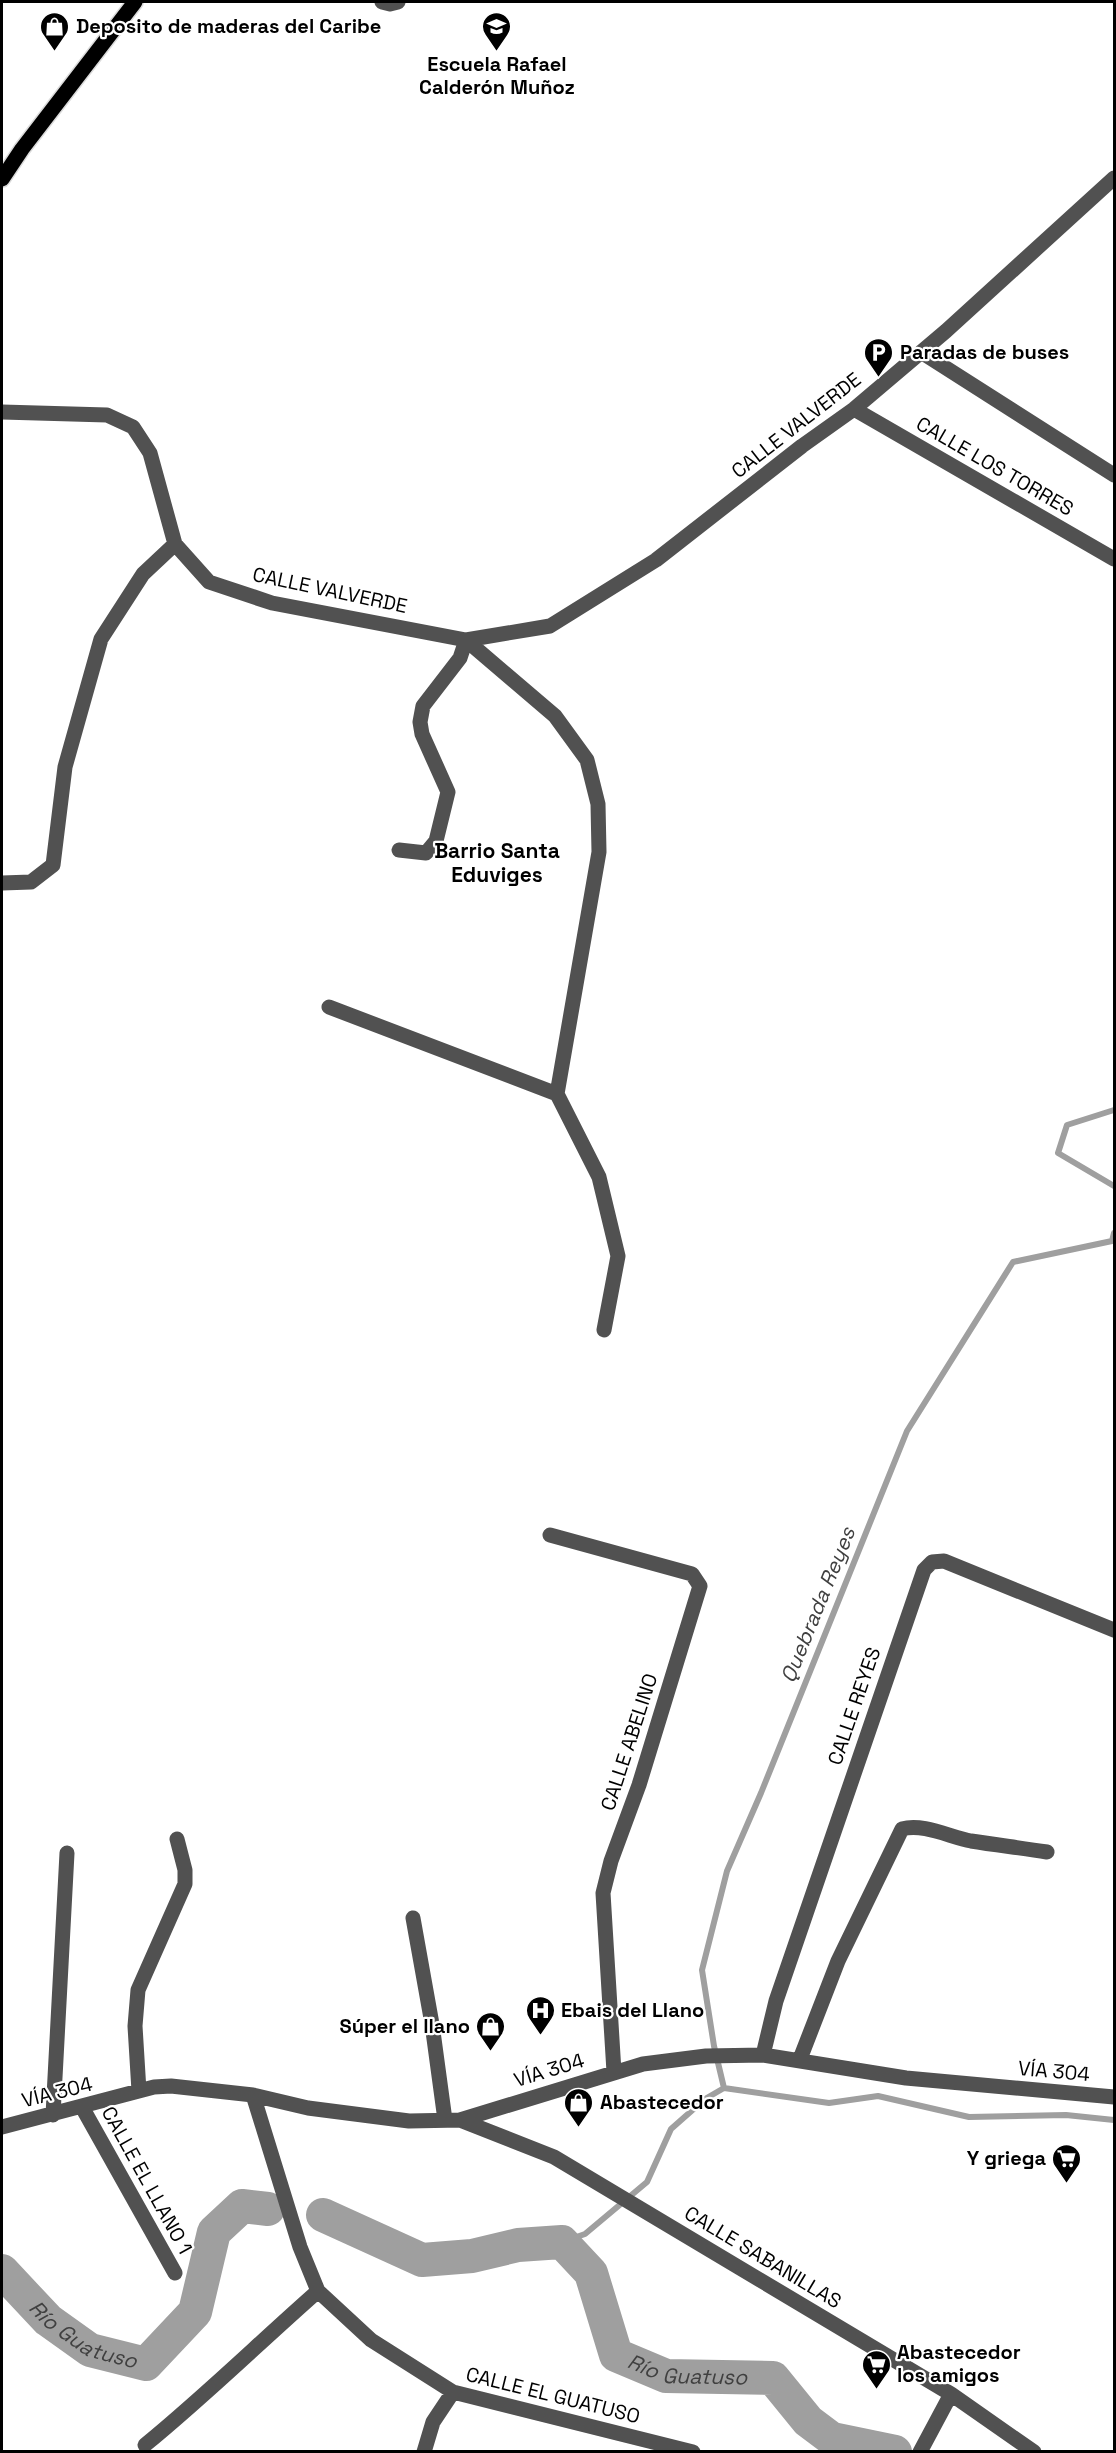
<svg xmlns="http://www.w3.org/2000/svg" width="1116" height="2453" viewBox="0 0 1116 2453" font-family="'Space Grotesk',sans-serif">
	<rect width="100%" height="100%" fill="#fff"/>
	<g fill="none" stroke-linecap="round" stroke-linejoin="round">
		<path stroke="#9f9f9f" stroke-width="6" d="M1114,1110l-47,15 -9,28 56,33
			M724,2088l-10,-42 -12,-76 25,-99 34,-78 146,-362 106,-169 99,-21 2,-8
			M562,2242l23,-8 62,-52 24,-53 34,-30 19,-11 105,15 49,-7 91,21 97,-2 48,5"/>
		<g stroke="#9f9f9f" stroke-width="34">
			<path id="s1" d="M323,2215l99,45 50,-4 46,-11 44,-3 29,31 25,82 50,21 107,2 35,43 24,18 63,13"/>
			<path id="s2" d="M2,2271l46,49 42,30 56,14 49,-52 19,-80 28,-26 26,3"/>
		</g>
		<defs>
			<path id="major" d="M2,179l20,-30 113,-147"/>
		</defs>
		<use href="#major" stroke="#dbdbdb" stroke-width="18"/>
		<path stroke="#515151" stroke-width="15" d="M382,2l8,2 8,-2
			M921,352l193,123
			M854,409l260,150
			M2,412l105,3 26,12 17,26 25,91 34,38 63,21 194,37 84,-14 106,-66 146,-114 52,-37 92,-78 168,-153
			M466,640l89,76 32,44 11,44 1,48 -42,242 42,83 19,79 -14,74
			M399,850l27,3 10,-12 12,-49 -26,-58 -2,-12 3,-16 37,-48 6,-18
			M2,883l29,-1 22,-17 12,-98 36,-128 42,-65 32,-30
			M329,1007l228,87
			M550,1535l142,39 8,12 -61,199 -28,76 -8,32 11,179
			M413,1918l19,106 13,96
			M763,2055l13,-54 148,-431 8,-8 12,-1 170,69
			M800,2059l38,-98 64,-132c21,-6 48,8 69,12 25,4 51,7 76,11
			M139,2091l-4,-65 3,-36 47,-106v-14l-8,-31
			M253,2095l47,152 18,44 53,49 82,52 240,60
			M82,2107l93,166
			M53,2115l14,-262
			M460,2120l94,37 397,237 83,58
			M2,2127l152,-40 17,-1 82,9 55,13 101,13 51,-1 183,-56 63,-8 57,-1 143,23 208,19
			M145,2445c60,-49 115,-103 173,-154
			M424,2452l9,-30 20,-30
			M920,2452l31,-58"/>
		<use href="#major" stroke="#000" stroke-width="15"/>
	</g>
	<defs>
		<symbol id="shop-pin" viewBox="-11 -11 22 30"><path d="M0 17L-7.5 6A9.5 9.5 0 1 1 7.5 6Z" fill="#000" stroke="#fff"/><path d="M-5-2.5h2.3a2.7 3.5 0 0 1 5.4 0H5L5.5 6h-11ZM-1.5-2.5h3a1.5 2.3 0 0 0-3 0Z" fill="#fff"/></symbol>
		<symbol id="school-pin" viewBox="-11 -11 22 30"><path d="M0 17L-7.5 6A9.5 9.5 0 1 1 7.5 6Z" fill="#000" stroke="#fff"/><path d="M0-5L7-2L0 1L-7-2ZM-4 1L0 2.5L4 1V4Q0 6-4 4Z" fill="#fff"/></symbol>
		<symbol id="parking-pin" viewBox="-11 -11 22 30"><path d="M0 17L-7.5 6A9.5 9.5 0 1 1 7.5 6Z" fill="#000" stroke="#fff"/><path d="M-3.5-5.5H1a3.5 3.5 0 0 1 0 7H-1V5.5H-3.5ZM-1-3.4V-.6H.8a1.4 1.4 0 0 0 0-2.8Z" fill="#fff"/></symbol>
		<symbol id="hospital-pin" viewBox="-11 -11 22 30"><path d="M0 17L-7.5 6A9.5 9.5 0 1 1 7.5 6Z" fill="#000" stroke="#fff"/><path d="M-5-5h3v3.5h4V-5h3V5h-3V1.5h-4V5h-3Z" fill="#fff"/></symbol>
		<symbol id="supermarket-pin" viewBox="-11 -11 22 30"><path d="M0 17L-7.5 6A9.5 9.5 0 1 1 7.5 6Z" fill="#000" stroke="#fff"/><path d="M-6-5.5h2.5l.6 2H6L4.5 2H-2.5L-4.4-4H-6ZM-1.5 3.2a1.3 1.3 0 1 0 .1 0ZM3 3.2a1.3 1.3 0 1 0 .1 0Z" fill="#fff"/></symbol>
	</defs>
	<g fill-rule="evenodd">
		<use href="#shop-pin" x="38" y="10" width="33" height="45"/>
		<use href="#school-pin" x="480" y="10" width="33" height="45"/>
		<use href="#parking-pin" x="862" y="336" width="33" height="45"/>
		<use href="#hospital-pin" x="524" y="1994" width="33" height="45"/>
		<use href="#shop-pin" x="474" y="2010" width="33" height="45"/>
		<use href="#shop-pin" x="562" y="2086" width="33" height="45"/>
		<use href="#supermarket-pin" x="1050" y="2142" width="33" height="45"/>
		<use href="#supermarket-pin" x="860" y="2348" width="33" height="45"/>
	</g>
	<g text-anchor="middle" stroke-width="4.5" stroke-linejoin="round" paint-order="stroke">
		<g font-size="20" font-weight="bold" fill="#000" stroke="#fff" text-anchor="start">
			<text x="76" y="33">Deposito de maderas del Caribe</text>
			<text x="497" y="71" text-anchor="middle">Escuela Rafael<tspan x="497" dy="23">Calderón Muñoz</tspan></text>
			<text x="900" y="359">Paradas de buses</text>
			<text x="561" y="2017">Ebais del Llano</text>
			<text x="470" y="2033" text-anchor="end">Súper el llano</text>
			<text x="600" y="2109">Abastecedor</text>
			<text x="1046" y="2165" text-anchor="end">Y griega</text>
			<text x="897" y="2359">Abastecedor<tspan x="897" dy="23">los amigos</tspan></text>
		</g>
		<g font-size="20" fill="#000" stroke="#fff">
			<text transform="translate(796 425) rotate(-38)" y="7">CALLE VALVERDE</text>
			<text transform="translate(995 466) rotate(30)" y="7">CALLE LOS TORRES</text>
			<text transform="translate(330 590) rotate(12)" y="7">CALLE VALVERDE</text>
			<text transform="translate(854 1706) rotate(-71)" y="7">CALLE REYES</text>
			<text transform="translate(629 1742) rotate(-72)" y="7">CALLE ABELINO</text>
			<text transform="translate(549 2070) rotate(-17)" y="7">VÍA 304</text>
			<text transform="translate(1054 2071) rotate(5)" y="7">VÍA 304</text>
			<text transform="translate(57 2092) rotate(-14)" y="7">VÍA 304</text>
			<text transform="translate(147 2180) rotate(61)" y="7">CALLE EL LLANO 1</text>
			<text transform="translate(763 2257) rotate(31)" y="7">CALLE SABANILLAS</text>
			<text transform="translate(553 2395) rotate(14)" y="7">CALLE EL GUATUSO</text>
		</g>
		<g font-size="21" font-weight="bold" fill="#000" stroke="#fff">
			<text x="497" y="858">Barrio Santa<tspan x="497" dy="24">Eduviges</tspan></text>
		</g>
		<g font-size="21" font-style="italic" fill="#404040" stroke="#fff">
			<text transform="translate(818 1605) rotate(-68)" y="7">Quebrada Reyes</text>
			<text dy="7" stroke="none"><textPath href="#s2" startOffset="106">Río Guatuso</textPath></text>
			<text dy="7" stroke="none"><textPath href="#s1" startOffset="453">Río Guatuso</textPath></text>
		</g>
	</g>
	<rect width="1116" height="2453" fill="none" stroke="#000000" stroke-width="6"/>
</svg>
